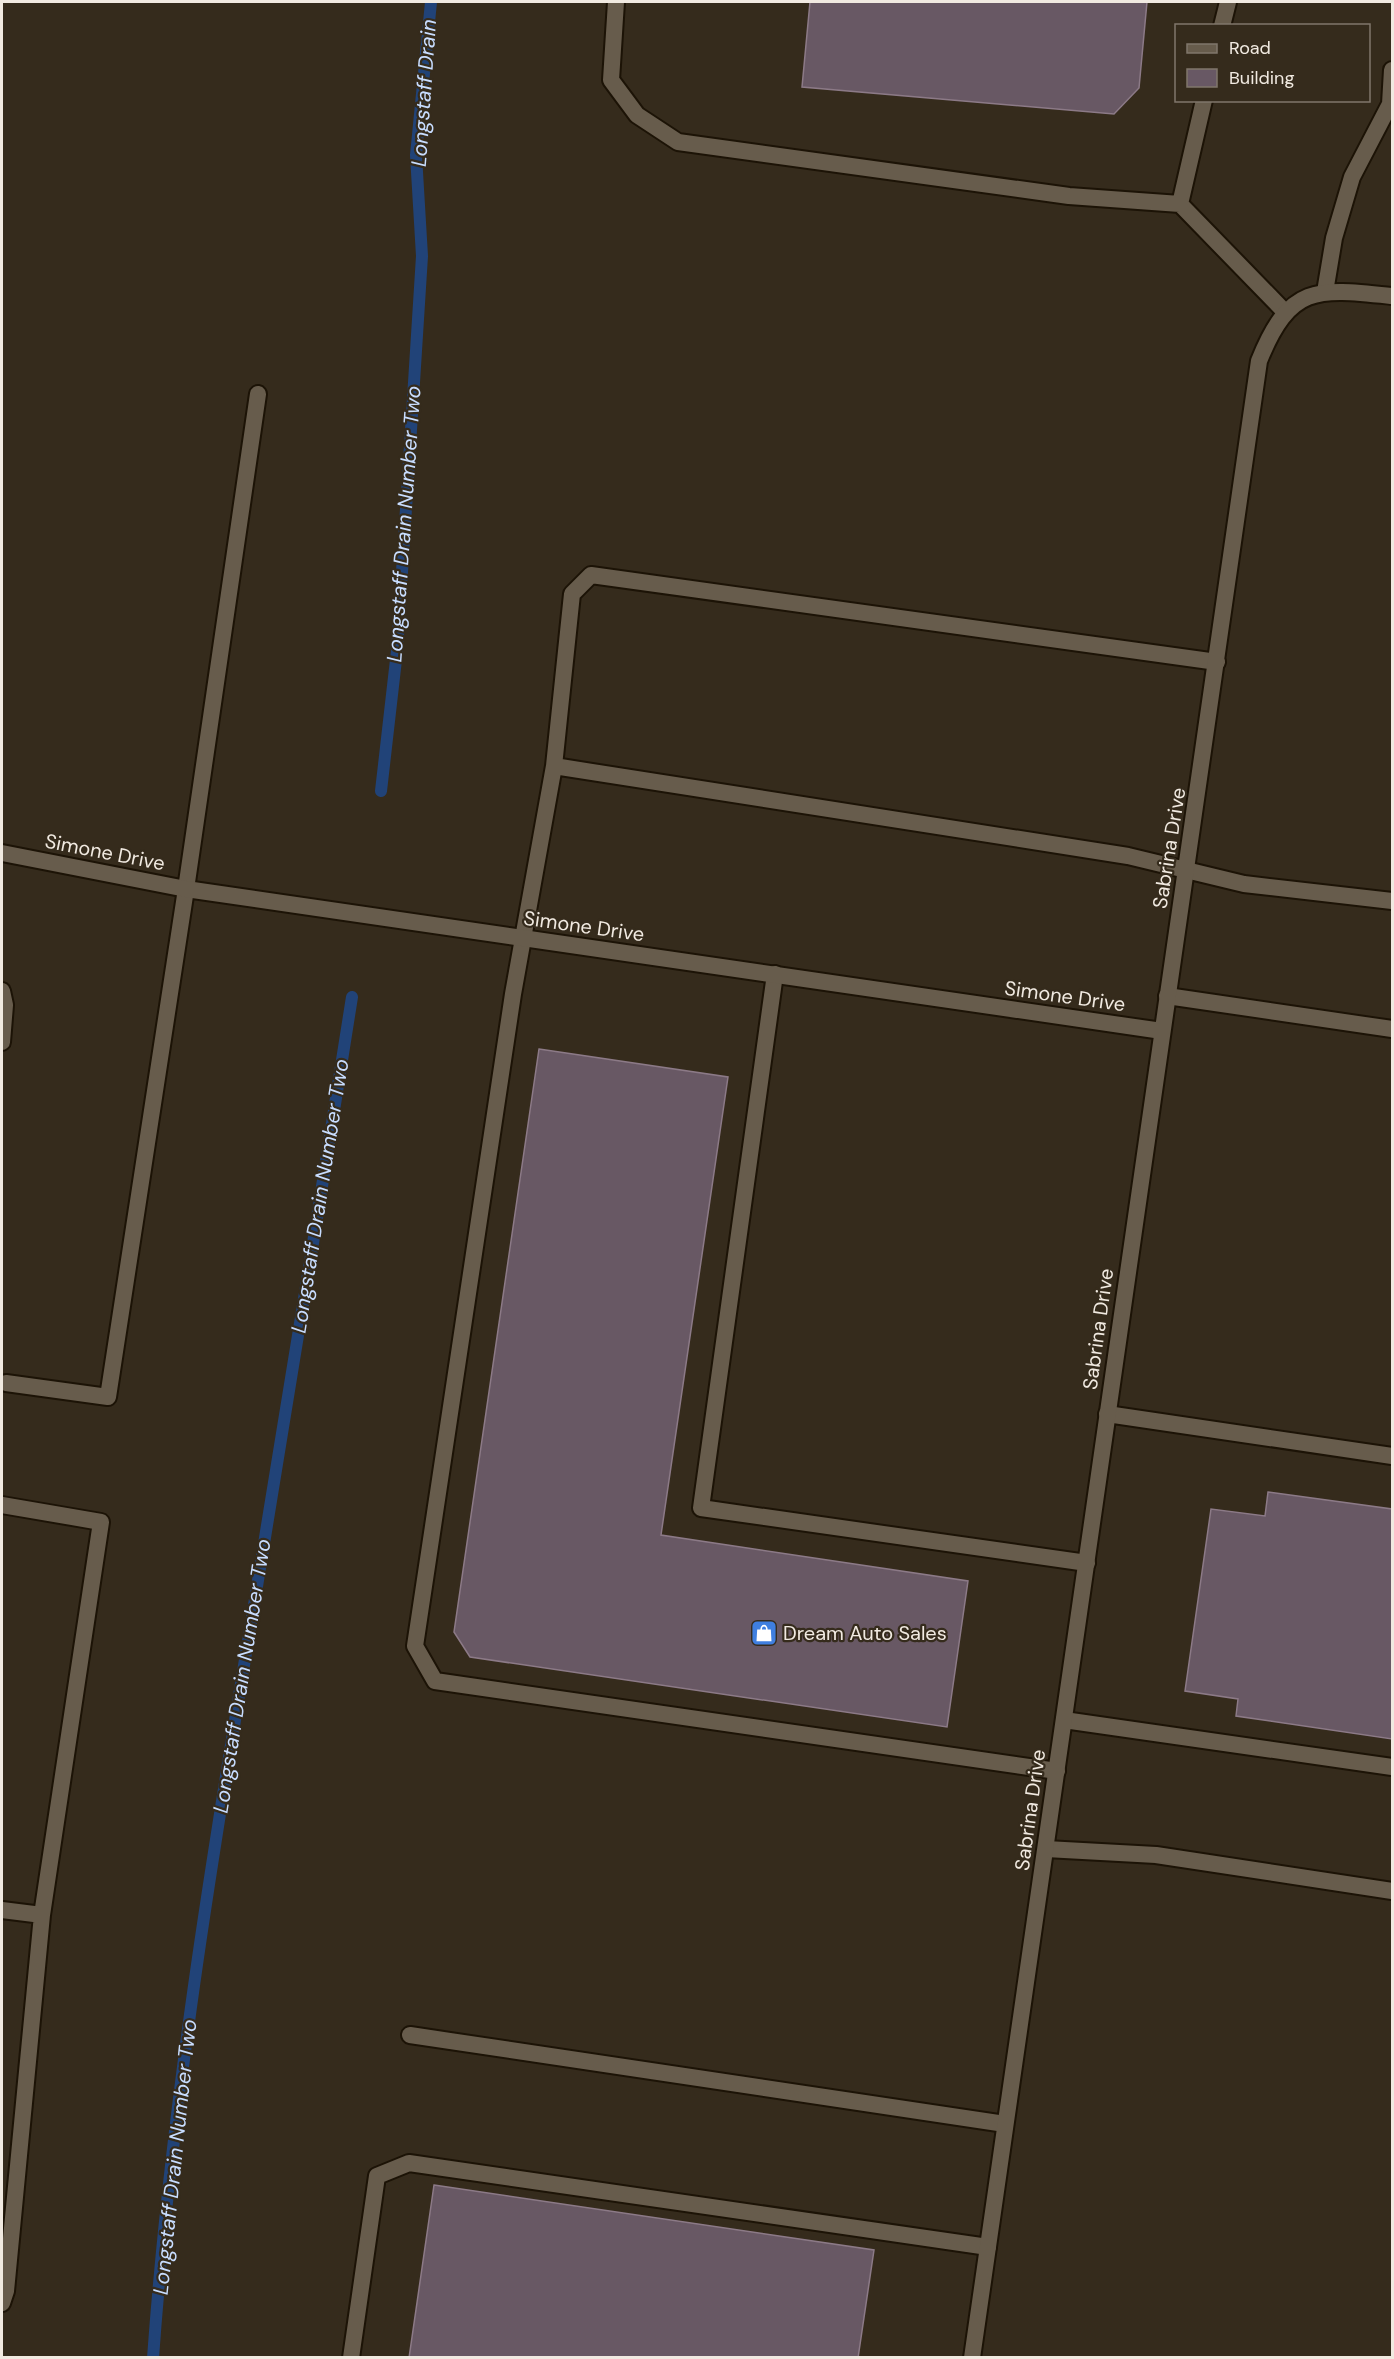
<svg xmlns="http://www.w3.org/2000/svg" width="1394" height="2359" viewBox="0 0 1394 2359" font-family="'DM Sans',sans-serif">
	<rect width="100%" height="100%" fill="#352b1c"/>
	<g fill="none" stroke-linecap="round" stroke-linejoin="round">
		<path stroke="#214378" stroke-width="12" d="M381,791l16,-140 25,-395 -6,-101 15,-153
			M153,2358c18,-251 59,-500 100,-747 34,-205 67,-409 99,-614"/>
	</g>
	<path fill="#685864" stroke="#8c7a87" stroke-width="1.5" d="M810,2h337l-8,86 -25,26 -312,-27z
		M539,1049l189,28 -67,458 307,46 -21,146 -477,-70 -16,-25z
		M1268,1492l124,17v230l-156,-23 2,-17 -53,-8 26,-182 54,7z
		M434,2185l440,65 -16,108h-449z"/>
	<g fill="none" stroke-linecap="round" stroke-linejoin="round">
		<defs>
			<path id="service" d="M616,2l-5,78 26,35 41,27 391,54 111,8 105,108
				M1222,26l6,-24
				M1180,204l24,-104
				M1325,292l9,-54 18,-61 38,-73 2,-34
				M554,766l574,90 116,28 148,17
				M775,974l-74,534 386,55
				M2,991l3,14 -3,37
				M1167,996l225,33
				M6,1383l102,14 78,-508 72,-495
				M1107,1414l285,42
				M2,1505l99,17 -59,393 -40,-5
				M1064,1720l328,47
				M1057,1771l-622,-90 -20,-35 98,-652 41,-228 18,-172 19,-19 626,87
				M1046,1849l110,6 236,36
				M410,2035l595,89
				M2,2303l4,-12 36,-376
				M351,2358l26,-182 32,-13 579,84"/>
			<path id="minor" d="M2,853l184,36 976,142
				M972,2358l287,-1997c31,-77 58,-73 133,-65"/>
		</defs>
		<use href="#service" stroke="#1c1306" stroke-width="20"/>
		<use href="#minor" stroke="#1c1306" stroke-width="20"/>
		<use href="#service" stroke="#675c4c" stroke-width="16"/>
		<use href="#minor" stroke="#675c4c" stroke-width="16"/>
	</g>
	<defs>
		<symbol id="shop-square" viewBox="-11 -11 22 22"><rect x="-9" y="-9" width="18" height="18" rx="4" fill="#3f7fe0" stroke="#352b1c"/><path d="M-5-2.5h2.3a2.7 3.5 0 0 1 5.4 0H5L5.5 6h-11ZM-1.5-2.5h3a1.5 2.3 0 0 0-3 0Z" fill="#fff"/></symbol>
	</defs>
	<g fill-rule="evenodd">
		<use href="#shop-square" x="749" y="1618" width="30" height="30"/>
	</g>
	<g text-anchor="middle" stroke-width="4.5" stroke-linejoin="round" paint-order="stroke">
		<g font-size="20" fill="#f1eae1" stroke="#352b1c">
			<text transform="translate(1169 848) rotate(-81)" y="7">Sabrina Drive</text>
			<text transform="translate(105 852) rotate(11)" y="7">Simone Drive</text>
			<text transform="translate(584 926) rotate(8)" y="7">Simone Drive</text>
			<text transform="translate(1065 996) rotate(8)" y="7">Simone Drive</text>
			<text transform="translate(1098 1329) rotate(-82)" y="7">Sabrina Drive</text>
			<text transform="translate(1030 1810) rotate(-82)" y="7">Sabrina Drive</text>
		</g>
		<g font-size="20" fill="#f1eae1" stroke="#352b1c" text-anchor="start">
			<text x="783" y="1640">Dream Auto Sales</text>
		</g>
		<g font-size="21" font-style="italic" fill="#c8ddff" stroke="#352b1c">
			<text transform="translate(424 93) rotate(-86)" y="7">Longstaff Drain</text>
			<text transform="translate(404 524) rotate(-86)" y="7">Longstaff Drain Number Two</text>
			<text transform="translate(320 1196) rotate(-81)" y="7">Longstaff Drain Number Two</text>
			<text transform="translate(242 1676) rotate(-81)" y="7">Longstaff Drain Number Two</text>
			<text transform="translate(175 2157) rotate(-84)" y="7">Longstaff Drain Number Two</text>
		</g>
	</g>
	<rect width="1394" height="2359" fill="none" stroke="#f1eae1" stroke-width="6"/>
	<rect x="1175" y="24" width="195" height="78" fill="#352b1c" stroke="#80776b" stroke-width="1.5"/>
	<rect x="1187" y="44" width="30" height="9" fill="#675c4c" stroke="#80776b" stroke-width="1.5"/>
	<text x="1229" y="54" font-size="18" fill="#f1eae1">Road</text>
	<rect x="1187" y="69" width="30" height="18" fill="#685864" stroke="#80776b" stroke-width="1.5"/>
	<text x="1229" y="84" font-size="18" fill="#f1eae1">Building</text>
</svg>
